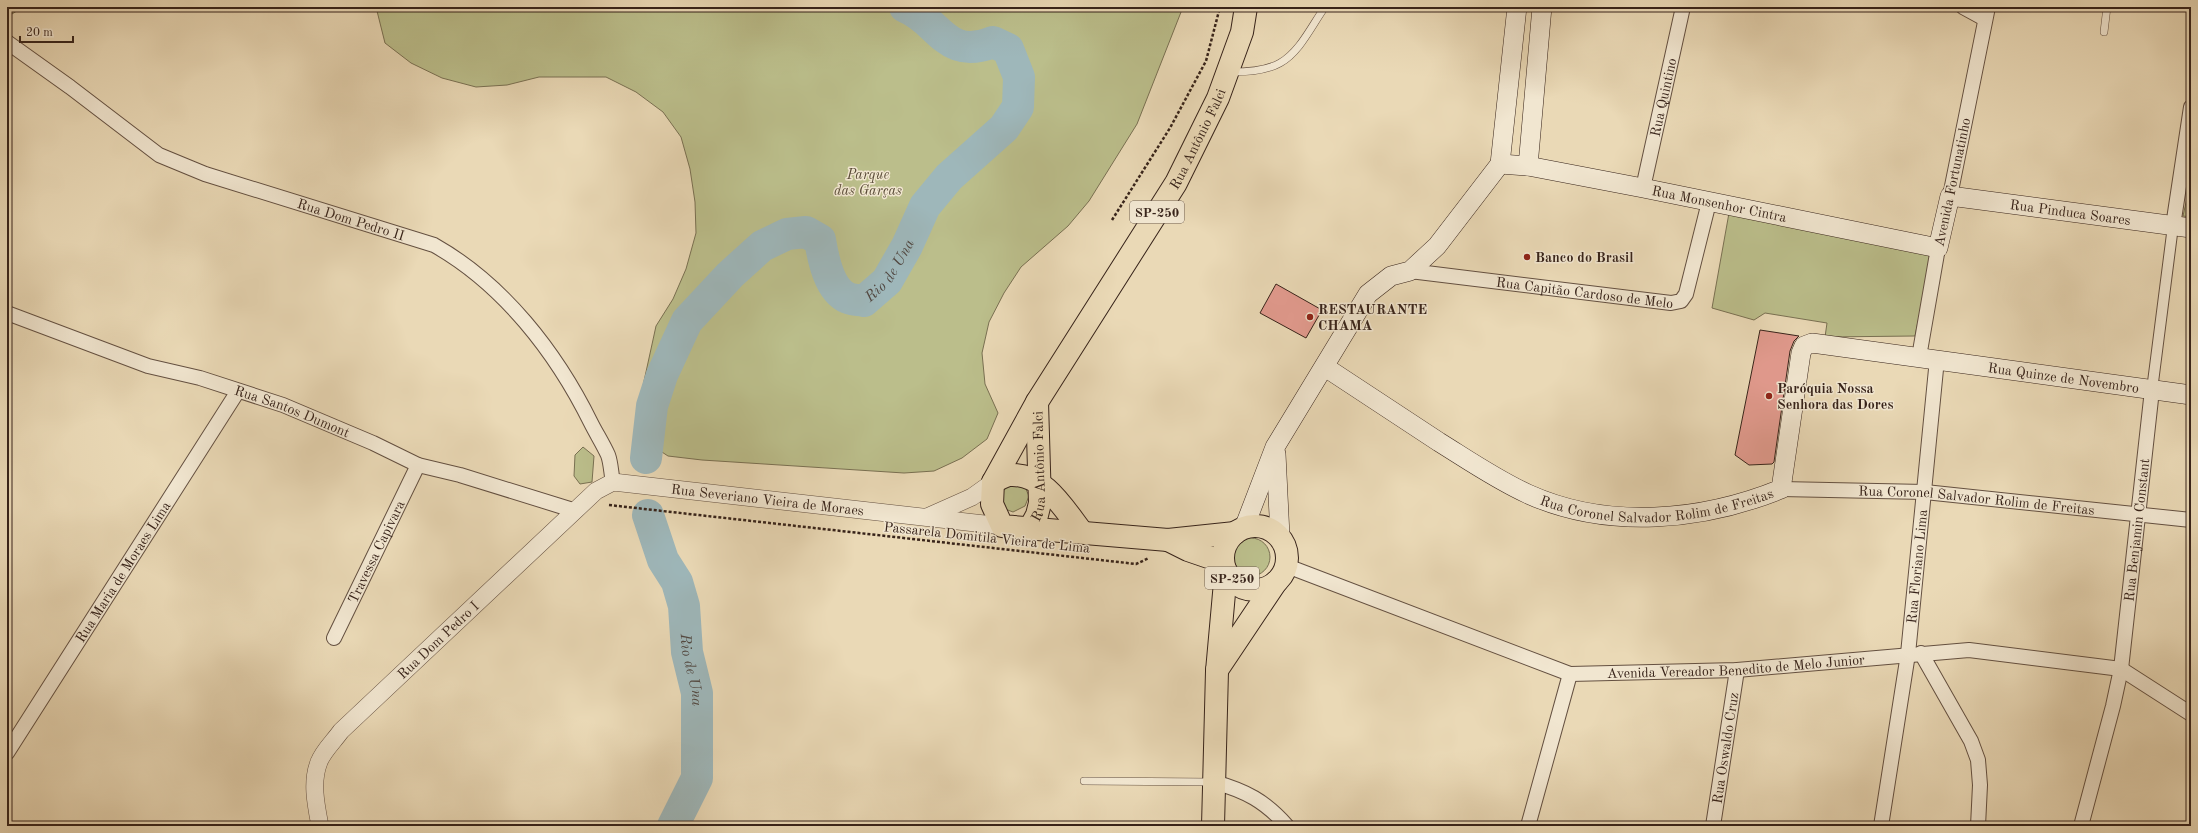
<svg xmlns="http://www.w3.org/2000/svg" width="2198" height="833" viewBox="0 0 2198 833" font-family="'Old Standard TT',serif">
	<rect width="100%" height="100%" fill="#ead9b6"/>
	<filter id="stains"><feTurbulence type="fractalNoise" baseFrequency=".005" numOctaves="4"/><feColorMatrix values="0 0 0 0 .2 0 0 0 0 .09 0 0 0 0 .02 0 0 0 .5 -.17"/></filter>
	<radialGradient id="worn" r=".72"><stop offset=".6" stop-color="#630" stop-opacity="0"/><stop offset="1" stop-color="#630" stop-opacity=".3"/></radialGradient>
	<path fill="#bbbe8b" stroke="#797052" d="M7,7h16l-11,7 -5,-4z
		M376,7h807l-46,117 -48,77 -21,25 -47,41 -17,26 -15,29 -7,31 3,31 13,29 -11,26 -25,19 -28,13 -30,2 -202,-13 -34,-4 -32,-21 3,-31 17,-78 17,-27 13,-30 10,-36 -1,-31 -5,-33 -9,-32 -18,-25 -27,-20 -30,-15h-67l-32,8 -31,2 -34,-9 -31,-15 -26,-20z
		M2189,189h2v28l-8,-1z
		M1729,213l204,37 -18,86 -90,1 2,-14 -62,-10 -11,7 -42,-12z
		M583,447l11,9 -2,26 -12,2 -6,-8 1,-21z
		M1024,485l5,11 -4,10 -12,6 -8,-3 -6,-18 3,-5z
		M1232 557a19 19 0 1 1 38 0a19 19 0 1 1-38 0Z"/>
	<g fill="none" stroke-linecap="round" stroke-linejoin="round">
		<g stroke="#9eb7ba" stroke-width="32">
			<path id="s1" d="M646,458l6,-52 10,-31 25,-54 43,-46 32,-29 25,-12 19,-2 14,8c3,18 9,50 28,58 5,2 11,2 16,3l23,-20 20,-35 18,-40 24,-29 55,-49 14,-21 1,-30 -11,-28 -15,-7c-48,19 -53,-21 -88,-35"/>
			<path id="s2" d="M648,515l15,45 14,22 7,24 3,46 10,41v85l-24,48"/>
		</g>
	</g>
	<path fill="#e39b8f" stroke="#37231a" d="M1276,284l46,26 -16,28 -46,-25z
		M1760,330l39,6 -5,5 -4,10 -16,111 -2,2 -23,1 -14,-10z"/>
	<g fill="none" stroke-linecap="round" stroke-linejoin="round">
		<defs>
			<path id="service" d="M2104,32l3,-25
				M1231,72c16,0 35,-1 49,-9 20,-11 32,-38 45,-56
				M1084,781l128,1"/>
			<path id="pedestrian" d="M2152,390l21,-164"/>
			<g id="minor">
				<path d="M1963,7l22,12"/>
				<path id="s3" d="M7,42l63,45 89,68 46,19 229,71c69,39 122,107 157,178 5,10 12,21 17,32 3,8 3,18 5,27"/>
				<path id="s4" d="M1643,188l40,-181"/>
				<path d="M1950,196l38,-189"/>
				<path d="M2173,226l18,-119"/>
				<path id="s5" d="M1410,271l261,32 10,-2 5,-7 23,-92"/>
				<path id="s6" d="M7,313l141,53 52,12 83,27 90,38 45,22 42,10 116,36"/>
				<path d="M1919,357l19,-109"/>
				<path id="s7" d="M1781,489l144,3 266,28"/>
				<path id="s8" d="M1287,566l283,108 167,-4 232,-20 152,19 70,45"/>
				<path id="s9" d="M334,638l84,-173"/>
				<path d="M1921,653l50,88 7,19 2,25 -2,41"/>
				<path id="s10" d="M7,753l231,-362"/>
				<path d="M1214,782c32,9 51,19 73,44"/>
				<path d="M1528,826l42,-152"/>
				<path id="s11" d="M1713,826l24,-156"/>
				<path id="s12" d="M1881,826l27,-172 29,-295"/>
				<path id="s13" d="M2081,826l32,-120 8,-37 31,-279"/>
			</g>
			<g id="tertiary">
				<path d="M927,517l45,-20 21,-15"/>
				<path id="s14" d="M320,826c-4,-21 -9,-44 -1,-64 4,-11 15,-21 22,-31l255,-240 17,-9 389,44"/>
			</g>
			<g id="secondary">
				<path id="s15" d="M1500,164l28,2 115,22 295,60 12,-52 241,32"/>
				<path d="M1500,164l17,-157"/>
				<path d="M1528,166l14,-159"/>
				<path id="s16" d="M1325,367c38,25 76,50 114,75 29,18 58,38 89,52 80,36 174,27 253,-5l20,-136 3,-7 8,-3 379,52"/>
				<path d="M1276,454l4,82"/>
				<path d="M1244,528l31,-81 93,-153 23,-18 19,-5 27,-25 63,-82"/>
			</g>
			<g id="primary">
				<path d="M993,482c5,-2 11,-6 17,-7 34,-2 54,34 72,57"/>
				<circle cx="1255" cy="558" r="32"/>
				<path id="s17" d="M1030,528l7,-13 3,-12 -3,-101"/>
				<path id="s18" d="M1235,533l-67,7 -166,-14 -10,-22 1,-22 44,-80 139,-219 42,-85 24,-66 4,-25"/>
				<path d="M1168,540l20,10 35,12"/>
				<path d="M1217,670l59,-88"/>
				<path d="M1213,826l4,-155 9,-100"/>
			</g>
		</defs>
		<use href="#service" stroke="#645041" stroke-width="8"/>
		<use href="#pedestrian" stroke="#645041" stroke-width="12"/>
		<use href="#minor" stroke="#645041" stroke-width="16"/>
		<use href="#tertiary" stroke="#645041" stroke-width="18"/>
		<use href="#secondary" stroke="#37231a" stroke-width="20"/>
		<use href="#primary" stroke="#37231a" stroke-width="24"/>
		<path stroke="#37231a" stroke-width="2.5" stroke-dasharray="3 2" stroke-linecap="butt" d="M1112,220l58,-92 36,-67 14,-54
			M609,505l527,59 13,-6"/>
		<use href="#service" stroke="#f1e6d0" stroke-width="7"/>
		<use href="#pedestrian" stroke="#f1e6d0" stroke-width="10"/>
		<use href="#minor" stroke="#f1e6d0" stroke-width="14"/>
		<use href="#tertiary" stroke="#f1e6d0" stroke-width="17"/>
		<use href="#secondary" stroke="#f1e6d0" stroke-width="19"/>
		<use href="#primary" stroke="#ead9b6" stroke-width="22"/>
	</g>
	<g fill="#8f2418" stroke="#f1e6d0" stroke-width="1.5">
		<circle cx="1527" cy="257" r="4"/>
		<circle cx="1310" cy="317" r="4"/>
		<circle cx="1769" cy="396" r="4"/>
	</g>
	<g text-anchor="middle" stroke-width="3" stroke-linejoin="round" paint-order="stroke">
		<g fill="#f1e6d0" stroke="#6f5e51" stroke-width="1">
			<rect x="1130" y="201" width="54" height="22" rx="3"/>
			<rect x="1205" y="567" width="54" height="22" rx="3"/>
		</g>
		<g font-size="13" font-weight="bold" fill="#37231a">
			<text x="1157" y="217">SP-250</text>
			<text x="1232" y="583">SP-250</text>
		</g>
		<g font-size="14" fill="#37231a" stroke="#f1e6d0">
			<text dy="5" stroke="none"><textPath href="#s4" startOffset="93">Rua Quintino</textPath></text>
			<text dy="5" stroke="none"><textPath href="#s18" startOffset="680">Rua Antônio Falci</textPath></text>
			<text transform="translate(1952 182) rotate(-78)" y="5">Avenida Fortunatinho</text>
			<text dy="5" stroke="none"><textPath href="#s15" startOffset="223">Rua Monsenhor Cintra</textPath></text>
			<text dy="5" stroke="none"><textPath href="#s15" startOffset="621">Rua Pinduca Soares</textPath></text>
			<text dy="5" stroke="none"><textPath href="#s3" startOffset="392">Rua Dom Pedro II</textPath></text>
			<text dy="5" stroke="none"><textPath href="#s5" startOffset="176">Rua Capitão Cardoso de Melo</textPath></text>
			<text dy="5" stroke="none"><textPath href="#s16" startOffset="907">Rua Quinze de Novembro</textPath></text>
			<text dy="5" stroke="none"><textPath href="#s6" startOffset="302">Rua Santos Dumont</textPath></text>
			<text dy="5" stroke="none"><textPath href="#s17" startOffset="64">Rua Antônio Falci</textPath></text>
			<text dy="5" stroke="none"><textPath href="#s16" startOffset="372">Rua Coronel Salvador Rolim de Freitas</textPath></text>
			<text dy="5" stroke="none"><textPath href="#s14" startOffset="628">Rua Severiano Vieira de Moraes</textPath></text>
			<text dy="5" stroke="none"><textPath href="#s7" startOffset="196">Rua Coronel Salvador Rolim de Freitas</textPath></text>
			<text dy="5" stroke="none"><textPath href="#s13" startOffset="302">Rua Benjamin Constant</textPath></text>
			<text transform="translate(987 537) rotate(6)" y="5">Passarela Domitila Vieira de Lima</text>
			<text dy="5" stroke="none"><textPath href="#s9" startOffset="96">Travessa Capivara</textPath></text>
			<text dy="5" stroke="none"><textPath href="#s12" startOffset="262">Rua Floriano Lima</textPath></text>
			<text dy="5" stroke="none"><textPath href="#s10" startOffset="215">Rua Maria de Moraes Lima</textPath></text>
			<text dy="5" stroke="none"><textPath href="#s14" startOffset="236">Rua Dom Pedro I</textPath></text>
			<text dy="5" stroke="none"><textPath href="#s8" startOffset="469">Avenida Vereador Benedito de Melo Junior</textPath></text>
			<text dy="5" stroke="none"><textPath href="#s11" startOffset="79">Rua Oswaldo Cruz</textPath></text>
		</g>
		<g font-size="14" font-style="italic" fill="#584a36" stroke="#f1e6d0">
			<text x="868" y="179">Parque<tspan x="868" dy="16">das Garças</tspan></text>
		</g>
		<g font-size="14" font-weight="bold" fill="#37231a" stroke="#f1e6d0" text-anchor="start">
			<text x="1535" y="262">Banco do Brasil</text>
			<text x="1318" y="314">RESTAURANTE<tspan x="1318" dy="16">CHAMA</tspan></text>
			<text x="1777" y="393">Paróquia Nossa<tspan x="1777" dy="16">Senhora das Dores</tspan></text>
		</g>
		<g font-size="15" font-style="italic" fill="#514842" stroke="#f1e6d0">
			<text dy="5" stroke="none"><textPath href="#s1" startOffset="437">Rio de Una</textPath></text>
			<text dy="5" stroke="none"><textPath href="#s2" startOffset="163">Rio de Una</textPath></text>
		</g>
	</g>
	<rect width="2198" height="833" fill="none" stroke="#ead9b6" stroke-width="24"/>
	<rect x="8" y="8" width="2182" height="817" fill="none" stroke="#37231a" stroke-width="2"/>
	<rect x="12" y="12" width="2174" height="809" fill="none" stroke="#37231a"/>
	<path d="M20 36v6h53v-6" fill="none" stroke="#37231a" stroke-width="2"/>
	<text x="26" y="36" font-size="12" fill="#37231a" stroke="#f1e6d0" stroke-width="3" paint-order="stroke">20 m</text>
	<rect width="100%" height="100%" filter="url(#stains)"/>
	<rect width="100%" height="100%" fill="url(#worn)"/>
</svg>
